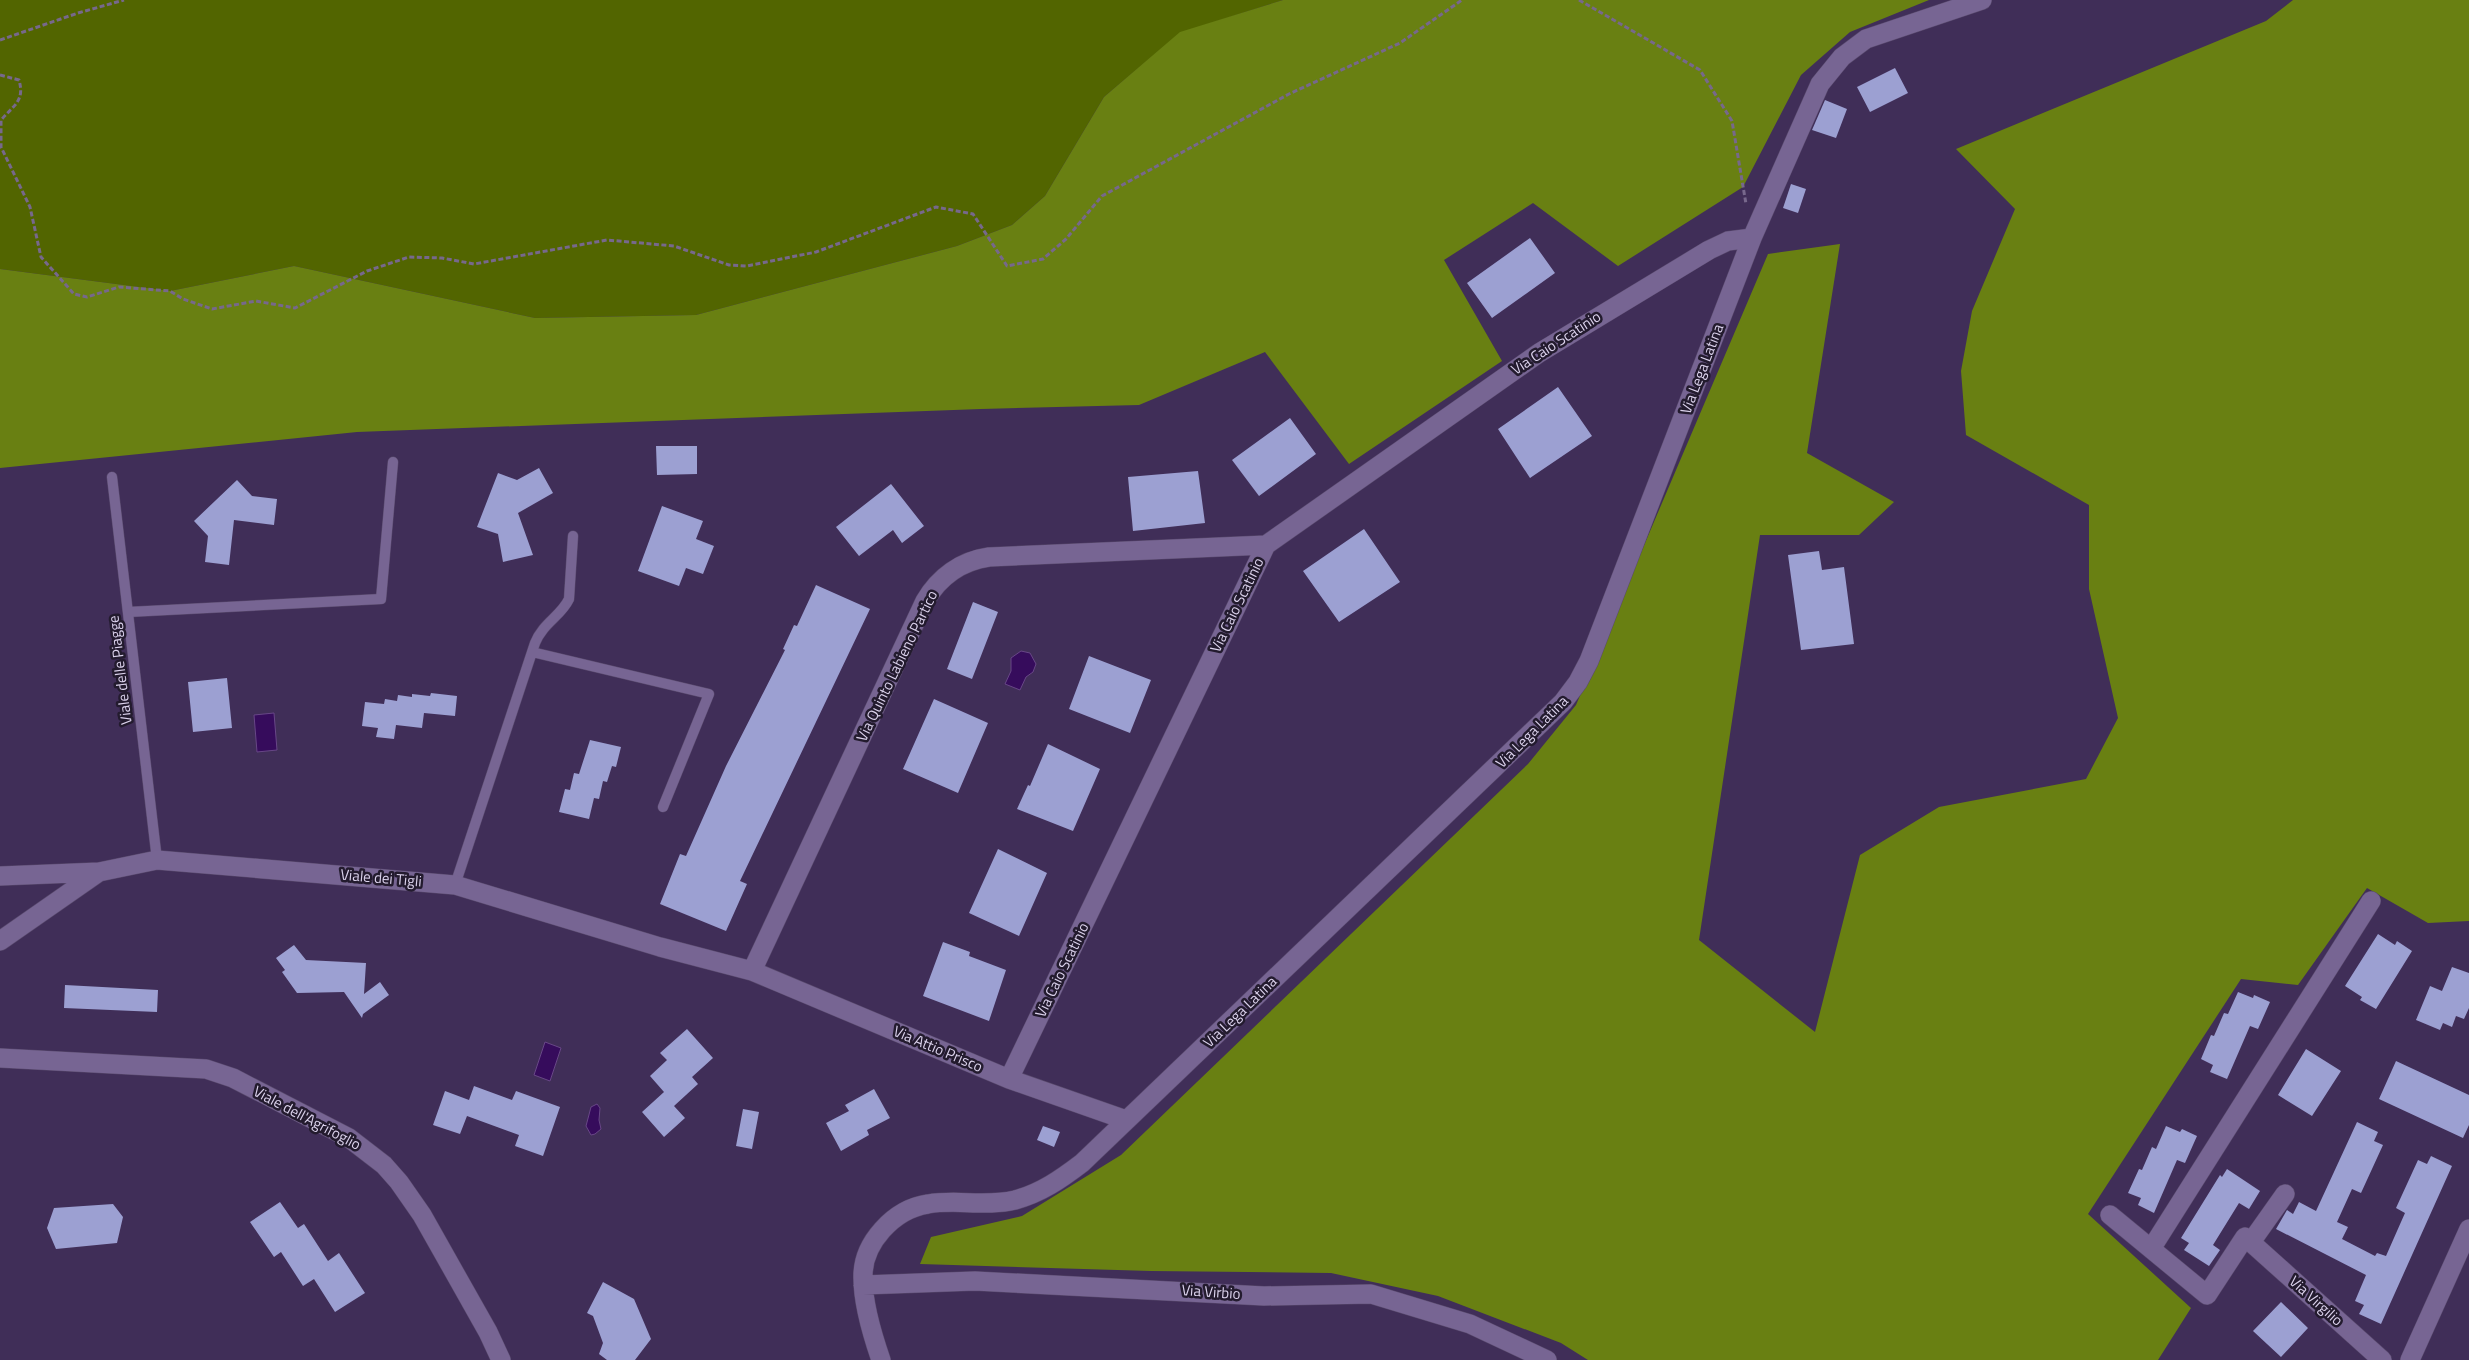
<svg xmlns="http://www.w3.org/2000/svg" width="2469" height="1360" viewBox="0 0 2469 1360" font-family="'Titillium Web',sans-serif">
	<rect width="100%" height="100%" fill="#402e58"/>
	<path fill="#526500" d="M0,0h1283l-103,33 -76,64 -59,99 -33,29 -55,21 -261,69 -161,3 -241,-52 -124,25 -170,-22z"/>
	<path fill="#698012" d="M1283,0h646l-79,32 -49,43 -58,112 -125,79 -85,-63 -89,57 58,101 -153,103 -84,-112 -126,53 -158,4 -624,23 -357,36v-199l170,22 124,-25 241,52 161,-3 261,-69 55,-21 33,-29 59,-99 76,-65z
		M2293,0h176v921l-41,2 -61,-35 -69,97 -57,-6 -153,235 103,94 -33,52h-570l-27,-17 -123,-47 -107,-23 -180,-2 -231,-7 11,-27 91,-21 99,-61 407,-391 48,-59 192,-451 72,-10 -33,209 87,49 -35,33h-99l-61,405 116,92 45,-177 79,-48 147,-28 32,-61 -29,-129v-84l-123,-70 -5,-64 11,-60 43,-102 -59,-60 310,-128z"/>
	<path fill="#360c5c" stroke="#684787" d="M1021,651l9,2 6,11 -3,8 -7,5 -6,13 -15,-6 6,-13v-13z
		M274,713l3,37 -20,2 -3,-37z
		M545,1042l16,6 -11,33 -16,-6z
		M597,1104l3,4 -1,12 2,9 -6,5 -4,1 -5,-9 5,-19z"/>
	<path fill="#9ca0d2" d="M1895,68l13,25 -38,19 -13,-25z
		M1825,100l22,9 -11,29 -24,-8z
		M1791,184l15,5 -8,24 -15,-5z
		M1530,238l25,35 -63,45 -25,-35z
		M1558,387l34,49 -62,42 -32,-49z
		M1290,418l26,36 -57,42 -27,-36z
		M656,446h41v28l-40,1z
		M539,468l14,25 -35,20 15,42 -30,7 -5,-28 -21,-7 21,-54 19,7z
		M1198,471l7,52 -72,8 -5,-54z
		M237,480l15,16 25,3 -3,26 -40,-5 -5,45 -24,-3 3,-26 -14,-15z
		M891,484l33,42 -22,17 -9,-13 -34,26 -23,-29z
		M662,506l41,15 -7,18 18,7 -11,28 -17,-6 -7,18 -41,-15z
		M1364,529l36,53 -61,40 -36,-51z
		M1819,551l3,19 22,-3 10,77 -53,6 -13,-95z
		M816,585l54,24 -130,272 7,3 -21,47 -66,-27 20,-50 6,2 40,-90 59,-116 -2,-1 11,-24 3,1z
		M973,602l25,10 -26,67 -25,-10z
		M1089,656l62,24 -21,53 -61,-24z
		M227,678l5,50 -39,4 -5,-50z
		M431,693l26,3 -2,20 -31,-3 -2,15 -26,-3 -2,14 -18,-2 2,-9 -16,-2 3,-24 19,2 1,-5 12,2 1,-6 14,2v-3l18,2z
		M934,699l54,24 -30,70 -55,-24z
		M590,740l31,7 -5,20 -4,-1 -5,16 -4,-1 -4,18 -5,-1 -5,21 -30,-7 6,-23 5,1 4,-17 5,1z
		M1048,744l52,25 -27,62 -56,-22 11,-24 2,1z
		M998,849l49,24 -28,63 -50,-23z
		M2378,934l17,11 2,-4 15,10 -36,58 -16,-9 2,-3 -17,-11z
		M943,942l27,10 -1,4 37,14 -17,51 -66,-25z
		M294,945l12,15 60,3 -2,31 16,-12 9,13 -26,19 -1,4 -18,-26 -47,1 -15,-21 3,-2 -9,-12z
		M2452,967l17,6v35l-5,11 -8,-3 -4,11 -9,-4 -3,7 -24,-10 14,-34 12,5z
		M65,985l93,5 -1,22 -93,-4z
		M2238,992l15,6 1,-3 16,7 -12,27 -8,-3 -23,53 -17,-7 3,-7 -12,-6 10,-24 3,1 10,-23 4,1z
		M687,1029l26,29 -21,19 6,7 -24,22 11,12 -21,19 -22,-25 22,-20 -14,-16 17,-16 -7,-7z
		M2306,1049l35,22 -29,45 -34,-21z
		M2396,1061l73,34v30l-6,13 -84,-39z
		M474,1086l38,14 4,-9 44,16 -17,49 -28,-10 4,-11 -52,-19 -7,18 -27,-9 12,-34 24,9z
		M874,1089l16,29 -23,12 2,5 -28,16 -15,-28 23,-12 -4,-6z
		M743,1109l16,3 -7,37 -16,-3z
		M2357,1122l21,10 -4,9 9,4 -22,48 -9,-4 -15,33 11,5 -6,12 33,17 2,-3 9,3 15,-34 4,-9 -9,-5 22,-48 9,4 4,-8 21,10 -71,158 -22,-10 5,-9 -9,-4 11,-26 -90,-46 11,-19 6,4 6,-12 17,9z
		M1043,1126l17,6 -6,15 -17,-7z
		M2166,1126l14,6 2,-3 15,7 -12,27 -8,-3 -23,53 -16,-8 3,-7 -13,-5 11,-24 3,1 10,-23 4,2z
		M2227,1169l33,22 -11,18 -10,-6 -26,42 7,5 -11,16 -25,-16 5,-7 -8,-5 39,-63 2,2z
		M280,1202l18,26 6,-4 24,37 11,-8 26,40 -30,19 -21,-33 -11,7 -22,-34 -7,5 -24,-35z
		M113,1204l10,13 -6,26 -61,6 -9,-21 7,-20z
		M603,1282l31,17 17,40 -16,21h-28l-8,-6 4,-11 -10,-27 -6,-3z
		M2281,1302l27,26 -27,29 -28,-26z"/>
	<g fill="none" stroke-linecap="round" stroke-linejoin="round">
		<defs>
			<path id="service" d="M112,477l45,383
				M128,612l253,-13 12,-137
				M532,652l177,42 -46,113
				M455,885l80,-242c8,-20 26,-27 34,-44l4,-63"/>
			<path id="minor" d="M0,876l99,-4 58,-12 298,25 205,62 92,24 257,108 117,41
				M0,941l99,-69
				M752,971l173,-370c14,-24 36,-40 64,-44l277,-12
				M0,1058l206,11 27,9 116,60 35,27 15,17 23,33 66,117 13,28
				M1009,1079l257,-534 273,-192 170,-103 19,-9 24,-3
				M2110,1215l97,80 38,-58 137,123
				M2251,1242l34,-48
				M2151,1249l220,-348
				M863,1285l112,-4 289,15 107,-2 99,30 77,36
				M881,1360c-8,-23 -18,-58 -18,-82 -1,-35 31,-69 65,-74 28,-5 58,3 87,-4 26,-7 46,-21 67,-37l481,-461 15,-20 11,-21 163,-423 68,-154 22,-27 24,-18 116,-39
				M2410,1360l59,-131"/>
		</defs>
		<use href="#service" stroke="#594a6d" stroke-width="11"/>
		<use href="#minor" stroke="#594a6d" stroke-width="20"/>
		<path stroke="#77688c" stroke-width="3" stroke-dasharray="5 2.5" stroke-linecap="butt" d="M1579,0l121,70 32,51 14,83
			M0,40l78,-27 46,-13
			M0,75l19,5c6,21 -5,25 -18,40v27l29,60 11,50 33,37 13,3 32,-10 51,4 13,8 29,10 44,-8 39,7 72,-37 42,-14 33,1 32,6 133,-24 67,6 55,19 18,1 69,-14 120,-45 37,7 34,52 36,-7 23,-20 36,-43 187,-102 111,-51 62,-43"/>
		<use href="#service" stroke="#776593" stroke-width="10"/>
		<use href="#minor" stroke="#776593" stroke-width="19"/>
	</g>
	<g text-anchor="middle" stroke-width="5" stroke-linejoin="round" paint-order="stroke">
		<g font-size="15" fill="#dbd2ec" stroke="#231b2e">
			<text transform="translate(1556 343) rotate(-33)" y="5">Via Caio Scatinio</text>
			<text transform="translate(1702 369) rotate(-69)" y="5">Via Lega Latina</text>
			<text transform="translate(1237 605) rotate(-64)" y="5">Via Caio Scatinio</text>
			<text transform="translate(897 666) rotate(-64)" y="5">Via Quinto Labieno Partico</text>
			<text transform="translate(120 670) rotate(-97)" y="5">Viale delle Piagge</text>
			<text transform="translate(1532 732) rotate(-45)" y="5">Via Lega Latina</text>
			<text transform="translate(381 878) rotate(5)" y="5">Viale dei Tigli</text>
			<text transform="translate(1062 970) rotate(-64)" y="5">Via Caio Scatinio</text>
			<text transform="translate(1240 1012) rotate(-44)" y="5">Via Lega Latina</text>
			<text transform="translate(938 1049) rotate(23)" y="5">Via Attio Prisco</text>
			<text transform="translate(307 1118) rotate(28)" y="5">Viale dell'Agrifoglio</text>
			<text transform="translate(1211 1292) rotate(4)" y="5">Via Virbio</text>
			<text transform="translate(2316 1301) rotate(42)" y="5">Via Virgilio</text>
		</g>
	</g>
</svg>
